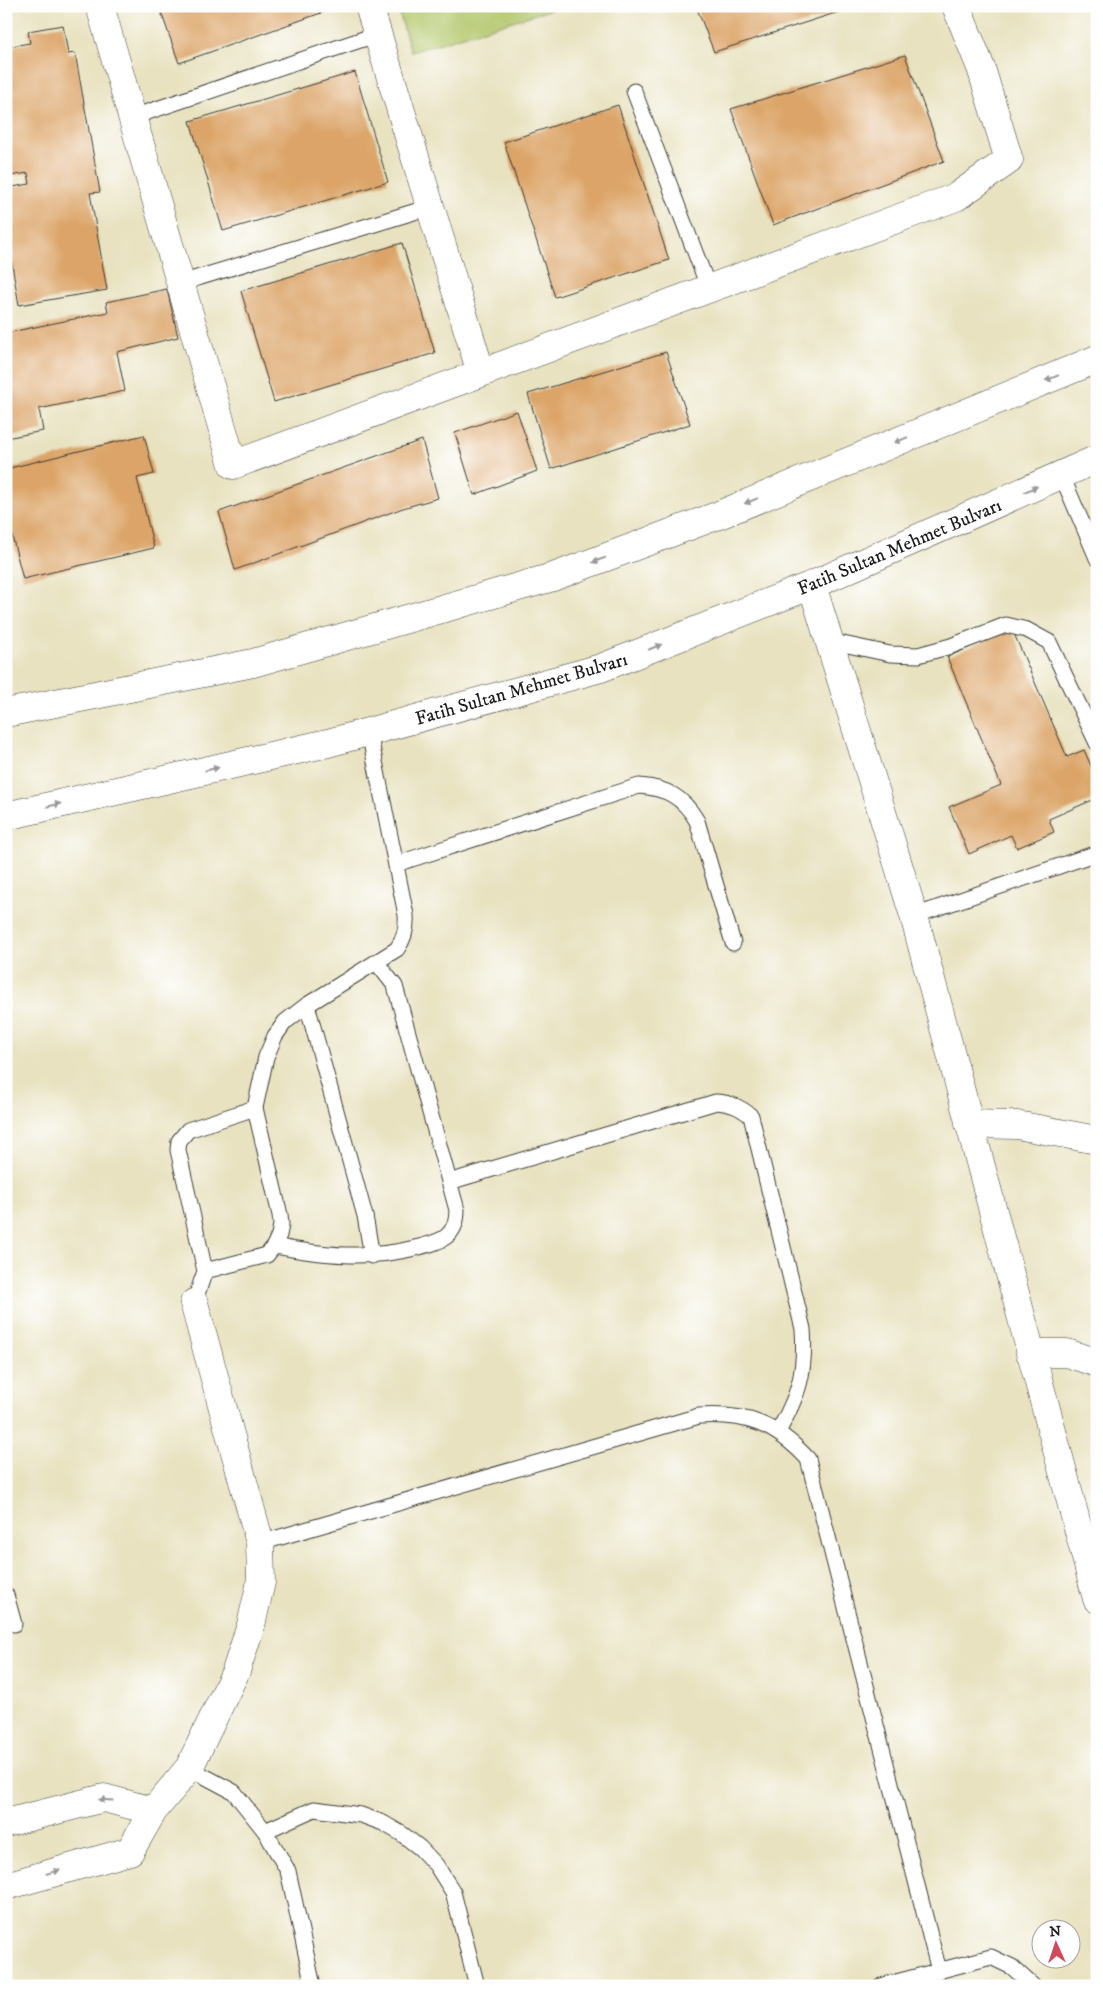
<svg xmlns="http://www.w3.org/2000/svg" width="1103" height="1992" viewBox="0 0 1103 1992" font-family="'IM FELL DW Pica',serif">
	<rect width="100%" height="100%" fill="#fff"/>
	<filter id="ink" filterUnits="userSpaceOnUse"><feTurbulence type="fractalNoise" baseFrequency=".02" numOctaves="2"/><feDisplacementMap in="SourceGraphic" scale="10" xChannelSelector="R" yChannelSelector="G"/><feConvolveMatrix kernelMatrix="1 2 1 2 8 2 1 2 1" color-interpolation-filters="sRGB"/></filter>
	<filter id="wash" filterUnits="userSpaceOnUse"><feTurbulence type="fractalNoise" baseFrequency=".0096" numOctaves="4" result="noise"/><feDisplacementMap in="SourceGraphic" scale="20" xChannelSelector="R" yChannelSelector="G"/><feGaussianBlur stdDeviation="1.12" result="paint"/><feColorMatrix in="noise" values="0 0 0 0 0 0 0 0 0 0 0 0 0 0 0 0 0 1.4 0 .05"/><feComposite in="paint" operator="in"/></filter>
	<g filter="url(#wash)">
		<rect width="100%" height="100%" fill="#e8e2c0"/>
		<path fill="#b2c76b" stroke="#677244" d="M397,6h165l-151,46z"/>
		<g id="blocks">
			<path fill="#dca468" d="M159,6h179v1l-159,56z
				M696,6h158v1l-140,45z
				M63,25l5,29 7,-1 25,139 -10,1 17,97 -88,15 -13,-75v-42l24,-4 -2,-11 -18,3 -4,-24v-105l24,-4 -2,-12z
				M905,55l39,106 -171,64 -42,-116z
				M355,72l33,110 -165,49 -33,-110z
				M618,105l51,155 -114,37 -51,-155z
				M402,243l33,110 -161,49 -33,-111z
				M167,289l11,48 -61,15 8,39 -86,18 4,22 -37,7v-105l102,-21 -2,-10z
				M666,352l24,72 -139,45 -23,-75z
				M517,411l20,60 -63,24 -19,-62z
				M144,435l10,39 -17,4 17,70 -131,31 -17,-67v-43z
				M422,440l16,58 -35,10 -168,62 -16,-58z
				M1012,629l55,128 17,-7 13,29v19l-48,21 5,13 -37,16 -6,-13 -42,19 -20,-47 52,-22 -54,-128z"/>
		</g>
	</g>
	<g filter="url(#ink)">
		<use href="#blocks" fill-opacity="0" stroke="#3b3a35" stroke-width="1"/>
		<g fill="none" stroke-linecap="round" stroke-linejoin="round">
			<defs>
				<path id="service" d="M634,91l75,198
					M133,117l245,-83
					M181,283l249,-76
					M1062,476l35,82
					M829,641l61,13 28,1 33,-9 55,-21 21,5 22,12 48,101
					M396,864l243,-78c28,2 44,11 58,35l36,122
					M914,916l183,-63
					M307,1005l58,211 7,40
					M449,1182l267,-80c15,1 24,5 35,14l52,213c3,44 -4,65 -25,103
					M274,1246c48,9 93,14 141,2 23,-6 42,-9 42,-38l-62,-224 -18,-23
					M205,1271l62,-16 7,-9 5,-11 2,-10 -1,-10 -25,-107 11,-51 9,-21 10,-14 22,-17 90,-56c8,-11 10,-21 9,-34l-37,-183
					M194,1303l11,-32 -27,-121 1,-9 9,-11 67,-22
					M260,1543l439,-127c47,-3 77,8 109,43l131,512
					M6,1595l8,29
					M189,1768l45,24 31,39 23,40 25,115
					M265,1831l49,-22 47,6 22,8 19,11 18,14 16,17 17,27 24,94
					M881,1986l110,-29 21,10 21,19"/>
				<path id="minor" d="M100,6l133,459 723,-268 53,-37 -28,-92 -25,-62
					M369,6l112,367
					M812,585l102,331 183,683
					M969,1124l48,1 80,15
					M1030,1353h37l30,10
					M6,1823l98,-25 49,13
					M6,1886l124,-35 23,-40 36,-43 47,-97 15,-46 10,-43 -1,-39 -66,-240"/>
				<path id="trunk" d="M6,713l247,-50 300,-86 166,-62 378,-156
					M6,816l322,-73 273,-75 211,-83 285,-126"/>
			</defs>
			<use href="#service" stroke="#3b3a35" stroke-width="17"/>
			<use href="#minor" stroke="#3b3a35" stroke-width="29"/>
			<use href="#trunk" stroke="#3b3a35" stroke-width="29"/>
			<use href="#service" stroke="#fff" stroke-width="15"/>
			<use href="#minor" stroke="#fff" stroke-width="28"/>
			<use href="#trunk" stroke="#fff" stroke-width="28"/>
		</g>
		<defs><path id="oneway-solid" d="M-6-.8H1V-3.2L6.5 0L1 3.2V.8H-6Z" transform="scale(1.25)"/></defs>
		<g fill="#999">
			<use href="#oneway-solid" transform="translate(1052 378) rotate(158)"/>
			<use href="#oneway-solid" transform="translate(901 440) rotate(158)"/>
			<use href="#oneway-solid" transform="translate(1031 489) rotate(-24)"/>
			<use href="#oneway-solid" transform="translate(751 501) rotate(158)"/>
			<use href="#oneway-solid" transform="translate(599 560) rotate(159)"/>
			<use href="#oneway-solid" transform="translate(655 647) rotate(-22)"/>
			<use href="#oneway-solid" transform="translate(212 769) rotate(-13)"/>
			<use href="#oneway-solid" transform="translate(54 805) rotate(-13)"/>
			<use href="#oneway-solid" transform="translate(106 1800) rotate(-176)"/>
			<use href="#oneway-solid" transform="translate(53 1872) rotate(-16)"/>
		</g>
	</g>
	<g text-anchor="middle" stroke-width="4.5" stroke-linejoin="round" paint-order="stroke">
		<g font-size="19" fill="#1c1c1c" stroke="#fff">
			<text transform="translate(899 546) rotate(-23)" y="7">Fatih Sultan Mehmet Bulvarı</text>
			<text transform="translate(521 688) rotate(-16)" y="7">Fatih Sultan Mehmet Bulvarı</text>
		</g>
	</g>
	<rect width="1103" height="1992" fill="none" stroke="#fff" stroke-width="25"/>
	<g transform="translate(1056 1944) rotate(357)"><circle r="24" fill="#ffffff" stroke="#a4a4a4"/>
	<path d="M0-4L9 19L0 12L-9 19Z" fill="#d1495b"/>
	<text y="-8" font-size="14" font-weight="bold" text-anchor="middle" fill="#1c1c1c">N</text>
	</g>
</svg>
